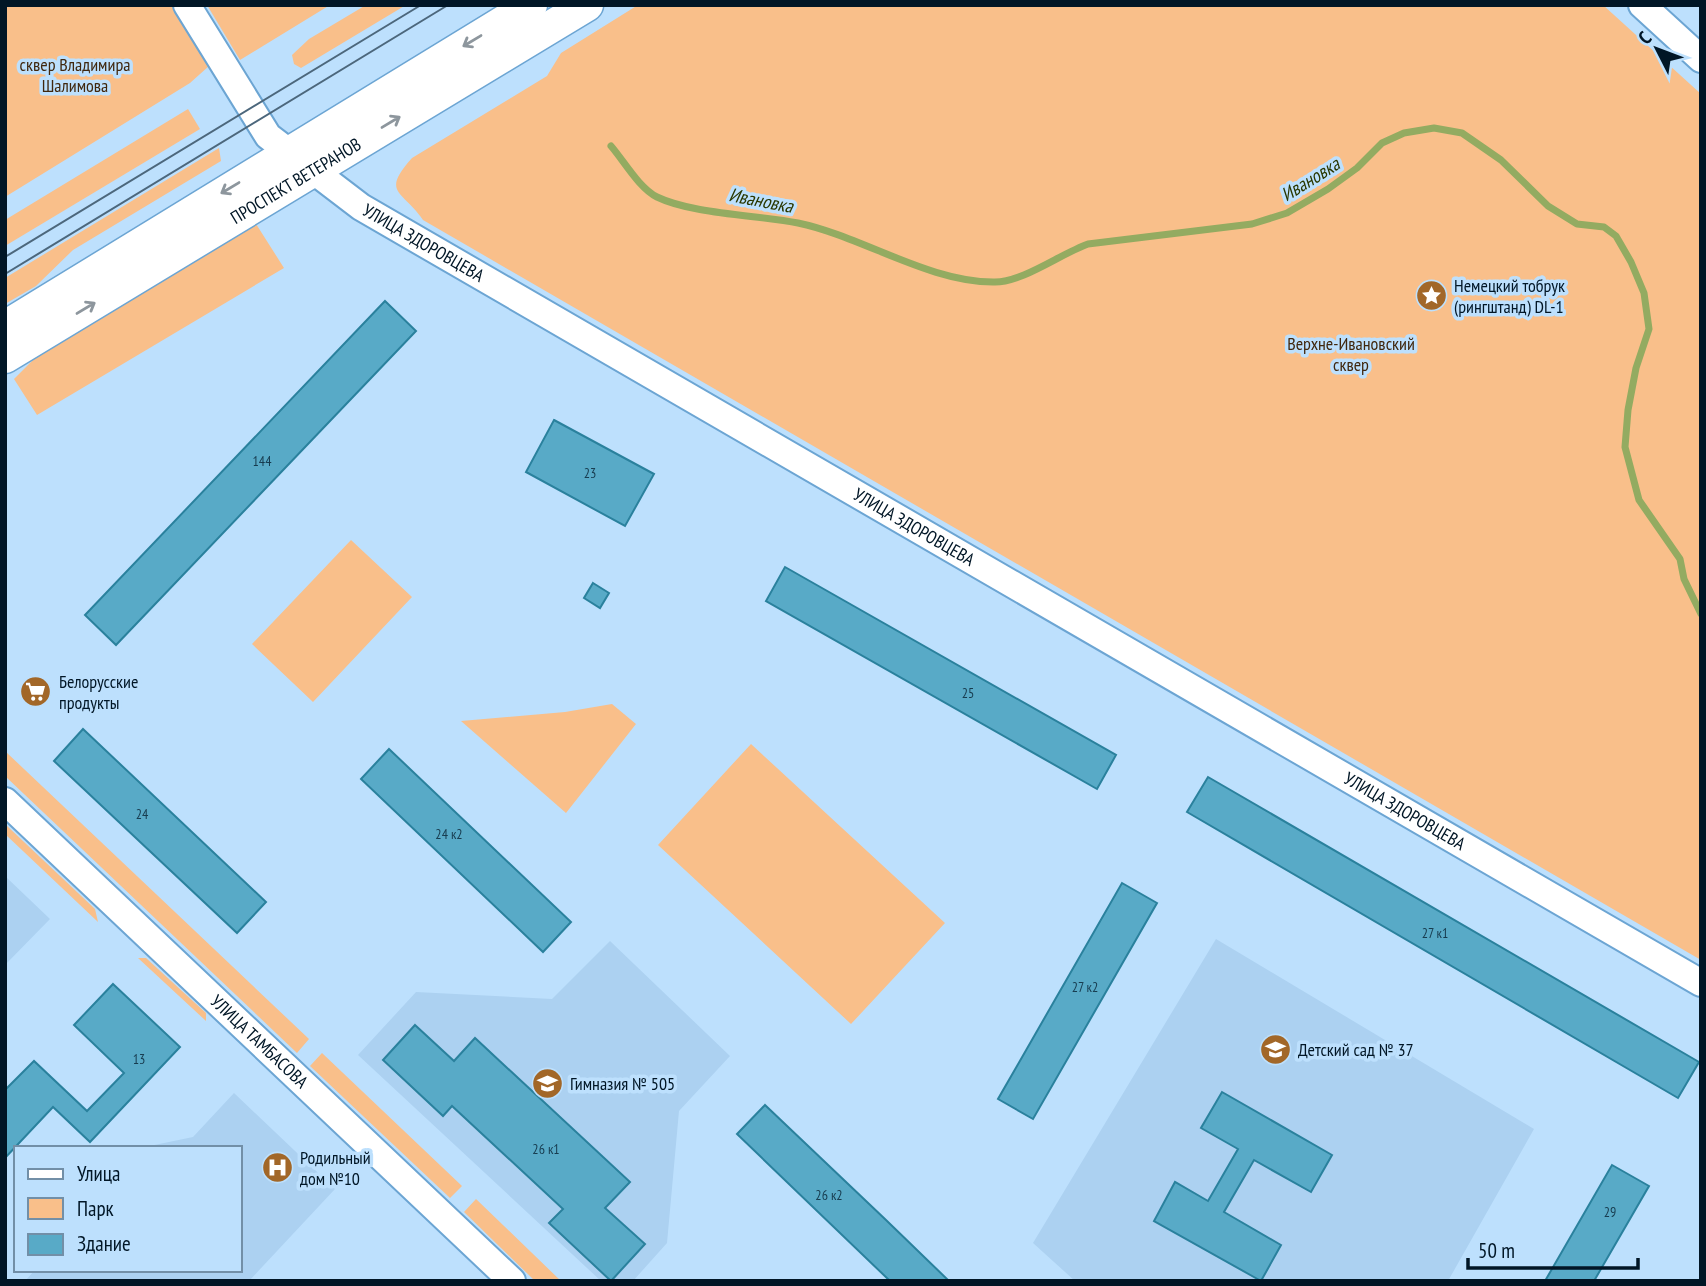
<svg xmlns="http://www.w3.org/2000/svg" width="1706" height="1286" viewBox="0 0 1706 1286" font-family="'PT Sans Narrow',sans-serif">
	<rect width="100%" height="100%" fill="#bde0fd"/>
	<path fill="#acd1f1" d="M5,876l45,43 -45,46z
		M1216,939l318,190 -86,152h-373l-42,-38z
		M610,941l120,115 -51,55 -12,132 -34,38h-32l-243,-226 58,-63 136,7z
		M234,1093l101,96 -86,92h-224l10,-11h205v-122h-100l53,-11z"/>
	<path fill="#f9bf8a" d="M5,5h167l37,61 -19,17 -185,114z
		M207,5h123l-90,55z
		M366,5h40l-105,63 -7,-4 -2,-9 17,-16z
		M638,5h965l98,89v866l-1278,-740c-20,-30 -43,-26 -11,-62l135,-82 14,-23z
		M188,109l12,20 -195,117v-26z
		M219,148l2,13 -148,89 -37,36 -31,18v-26z
		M251,216l33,52 -247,147 -23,-36 47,-47z
		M351,540l61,57 -99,105 -61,-58z
		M612,704l24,20 -70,89 -105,-92 104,-9z
		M751,744l194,179 -94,101 -193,-179z
		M5,751l304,288 -12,14 -292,-277z
		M5,824l90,85 3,13 -93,-88z
		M138,958h8l60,55v8z
		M322,1053l140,133 -12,12 -140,-132z
		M476,1199l85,82h-26l-71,-69z"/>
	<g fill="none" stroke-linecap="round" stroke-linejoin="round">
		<path stroke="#93ab61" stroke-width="7" d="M611,146c13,15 28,42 46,51 35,17 100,18 141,26 63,13 132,60 197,59 28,0 65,-28 93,-38l164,-20 35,-11 41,-24 29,-21 25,-25 22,-10 30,-5 28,5 39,27 47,46 29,18 27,3 12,9 15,26 13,31 5,36 -13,39 -8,42 -3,37 14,53 41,59 4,20 17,35"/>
	</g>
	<path fill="#58aac7" stroke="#2a819d" stroke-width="2" d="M385,301l31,30 -300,314 -31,-30z
		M554,420l100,54 -29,52 -99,-54z
		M785,567l331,188 -19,34 -331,-188z
		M593,583l16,10 -9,15 -16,-10z
		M83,729l183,173 -29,31 -183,-172z
		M389,749l182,173 -28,30 -182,-173z
		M1208,777l491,285 -21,36 -491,-286z
		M1122,883l35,20 -124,216 -35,-20z
		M113,984l67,63 -90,95 -37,-35 -48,51v-68l29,-29 53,50 37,-38 -50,-48z
		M415,1025l39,36 21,-23 155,144 -25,26 40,36 -34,37 -62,-58 14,-14 -111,-103 -9,10 -60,-56z
		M1222,1092l110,63 -21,37 -57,-32 -30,52 57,33 -20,36 -107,-60 21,-39 33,19 30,-52 -37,-21z
		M765,1105l121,115 63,61h-59l-153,-147z
		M1612,1165l37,21 -55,95h-49z"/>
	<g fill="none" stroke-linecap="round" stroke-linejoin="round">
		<defs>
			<g id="minor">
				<path id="s1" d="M187,5l81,131 93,71 1340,776"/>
				<path d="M1642,5l59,54"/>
				<path id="s2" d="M5,801l507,480"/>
			</g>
			<g id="major">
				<path d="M5,327l526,-322"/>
				<path id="s3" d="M5,357l582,-352"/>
			</g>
		</defs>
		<use href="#minor" stroke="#6ca5d3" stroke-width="30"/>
		<use href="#major" stroke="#6ca5d3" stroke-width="35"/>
		<use href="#minor" stroke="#fff" stroke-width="26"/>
		<use href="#major" stroke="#fff" stroke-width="32"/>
		<path stroke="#4c677c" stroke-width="2" d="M5,257l416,-252
			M5,274l443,-269"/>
	</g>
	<defs><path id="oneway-shaft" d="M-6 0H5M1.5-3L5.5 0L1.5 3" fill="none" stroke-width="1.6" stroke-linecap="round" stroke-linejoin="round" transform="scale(1.75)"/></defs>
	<g stroke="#8d969d">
		<use href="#oneway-shaft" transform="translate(472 41) rotate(149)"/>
		<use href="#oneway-shaft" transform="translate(391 122) rotate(-31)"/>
		<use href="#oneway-shaft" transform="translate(230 188) rotate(149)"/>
		<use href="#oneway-shaft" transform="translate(86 308) rotate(-31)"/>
	</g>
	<defs>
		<symbol id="sight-disc" viewBox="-11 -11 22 22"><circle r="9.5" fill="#a26728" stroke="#bde0fd"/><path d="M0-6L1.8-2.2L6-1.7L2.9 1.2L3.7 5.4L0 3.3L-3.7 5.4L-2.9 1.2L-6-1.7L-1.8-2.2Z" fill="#fff"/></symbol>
		<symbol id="supermarket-disc" viewBox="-11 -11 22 22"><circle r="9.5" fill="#a26728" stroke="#bde0fd"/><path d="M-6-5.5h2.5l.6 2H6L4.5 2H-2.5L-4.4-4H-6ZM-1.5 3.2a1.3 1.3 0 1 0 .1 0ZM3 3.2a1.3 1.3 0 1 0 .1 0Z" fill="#fff"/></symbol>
		<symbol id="school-disc" viewBox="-11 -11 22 22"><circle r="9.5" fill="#a26728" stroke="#bde0fd"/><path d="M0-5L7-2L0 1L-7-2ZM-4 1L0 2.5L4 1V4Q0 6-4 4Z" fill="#fff"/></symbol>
		<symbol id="hospital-disc" viewBox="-11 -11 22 22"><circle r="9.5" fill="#a26728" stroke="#bde0fd"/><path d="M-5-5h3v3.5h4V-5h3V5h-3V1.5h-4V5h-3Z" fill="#fff"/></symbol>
	</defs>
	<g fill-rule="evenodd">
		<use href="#sight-disc" x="1414" y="278" width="35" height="35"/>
		<use href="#supermarket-disc" x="18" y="674" width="35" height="35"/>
		<use href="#school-disc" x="1258" y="1032" width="35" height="35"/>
		<use href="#school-disc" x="530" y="1066" width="35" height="35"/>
		<use href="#hospital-disc" x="260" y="1150" width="35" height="35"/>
	</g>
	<g text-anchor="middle" stroke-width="7" stroke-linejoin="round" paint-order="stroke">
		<g font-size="14" fill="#173b4e">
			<text x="262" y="466">144</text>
			<text x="590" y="478">23</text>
			<text x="968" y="698">25</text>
			<text x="142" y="819">24</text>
			<text x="449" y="839">24 к2</text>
			<text x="1435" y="938">27 к1</text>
			<text x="1085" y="992">27 к2</text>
			<text x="139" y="1064">13</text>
			<text x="546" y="1154">26 к1</text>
			<text x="829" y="1200">26 к2</text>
			<text x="1610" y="1217">29</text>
		</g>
		<g font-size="18" fill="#40270e" stroke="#bde0fd">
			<text x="75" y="71">сквер Владимира<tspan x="75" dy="21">Шалимова</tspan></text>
			<text x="1351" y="350">Верхне-Ивановский<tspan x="1351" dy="21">сквер</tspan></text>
		</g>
		<g font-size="18" fill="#011626" stroke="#bde0fd">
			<text dy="6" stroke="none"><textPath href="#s3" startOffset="340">ПРОСПЕКТ ВЕТЕРАНОВ</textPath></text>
			<text dy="6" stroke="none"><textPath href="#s1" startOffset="343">УЛИЦА ЗДОРОВЦЕВА</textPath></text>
			<text dy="6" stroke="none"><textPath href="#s1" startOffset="910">УЛИЦА ЗДОРОВЦЕВА</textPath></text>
			<text dy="6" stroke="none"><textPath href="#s1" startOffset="1477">УЛИЦА ЗДОРОВЦЕВА</textPath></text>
			<text dy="6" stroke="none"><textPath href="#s2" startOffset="350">УЛИЦА ТАМБАСОВА</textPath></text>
		</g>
		<g font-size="18" fill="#011626" stroke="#bde0fd" text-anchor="start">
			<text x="1454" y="292">Немецкий тобрук<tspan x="1454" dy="21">(рингштанд) DL-1</tspan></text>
			<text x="59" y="688">Белорусские<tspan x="59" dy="21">продукты</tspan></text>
			<text x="1298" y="1056">Детский сад № 37</text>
			<text x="570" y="1090">Гимназия № 505</text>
			<text x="300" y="1164">Родильный<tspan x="300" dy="21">дом №10</tspan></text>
		</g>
		<g font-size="19" font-style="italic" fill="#293700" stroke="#bde0fd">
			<text transform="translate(1310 179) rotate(-32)" y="7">Ивановка</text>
			<text transform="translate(761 200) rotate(11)" y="7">Ивановка</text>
		</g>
	</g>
	<rect width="1706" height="1286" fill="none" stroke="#011626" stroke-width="14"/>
	<rect x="14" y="1146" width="228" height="126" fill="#bde0fd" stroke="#728fa7" stroke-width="2"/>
	<rect x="28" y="1169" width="35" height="10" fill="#ffffff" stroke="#728fa7" stroke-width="2"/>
	<text x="77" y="1181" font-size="21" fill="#011626">Улица</text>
	<rect x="28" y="1198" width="35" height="21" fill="#f9bf8a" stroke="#728fa7" stroke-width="2"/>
	<text x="77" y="1216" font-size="21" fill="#011626">Парк</text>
	<rect x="28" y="1234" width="35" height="21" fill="#58aac7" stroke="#728fa7" stroke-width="2"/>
	<text x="77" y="1251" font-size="21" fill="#011626">Здание</text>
	<g transform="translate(1657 49) rotate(312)" stroke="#bde0fd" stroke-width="5" paint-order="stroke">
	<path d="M0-5L12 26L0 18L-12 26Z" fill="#011626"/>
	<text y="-10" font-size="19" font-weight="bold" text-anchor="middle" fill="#011626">С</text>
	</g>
	<path d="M1468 1258v10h170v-10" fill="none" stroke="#011626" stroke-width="3.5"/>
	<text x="1478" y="1258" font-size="21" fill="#011626" stroke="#bde0fd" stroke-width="5" paint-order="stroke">50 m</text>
</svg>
